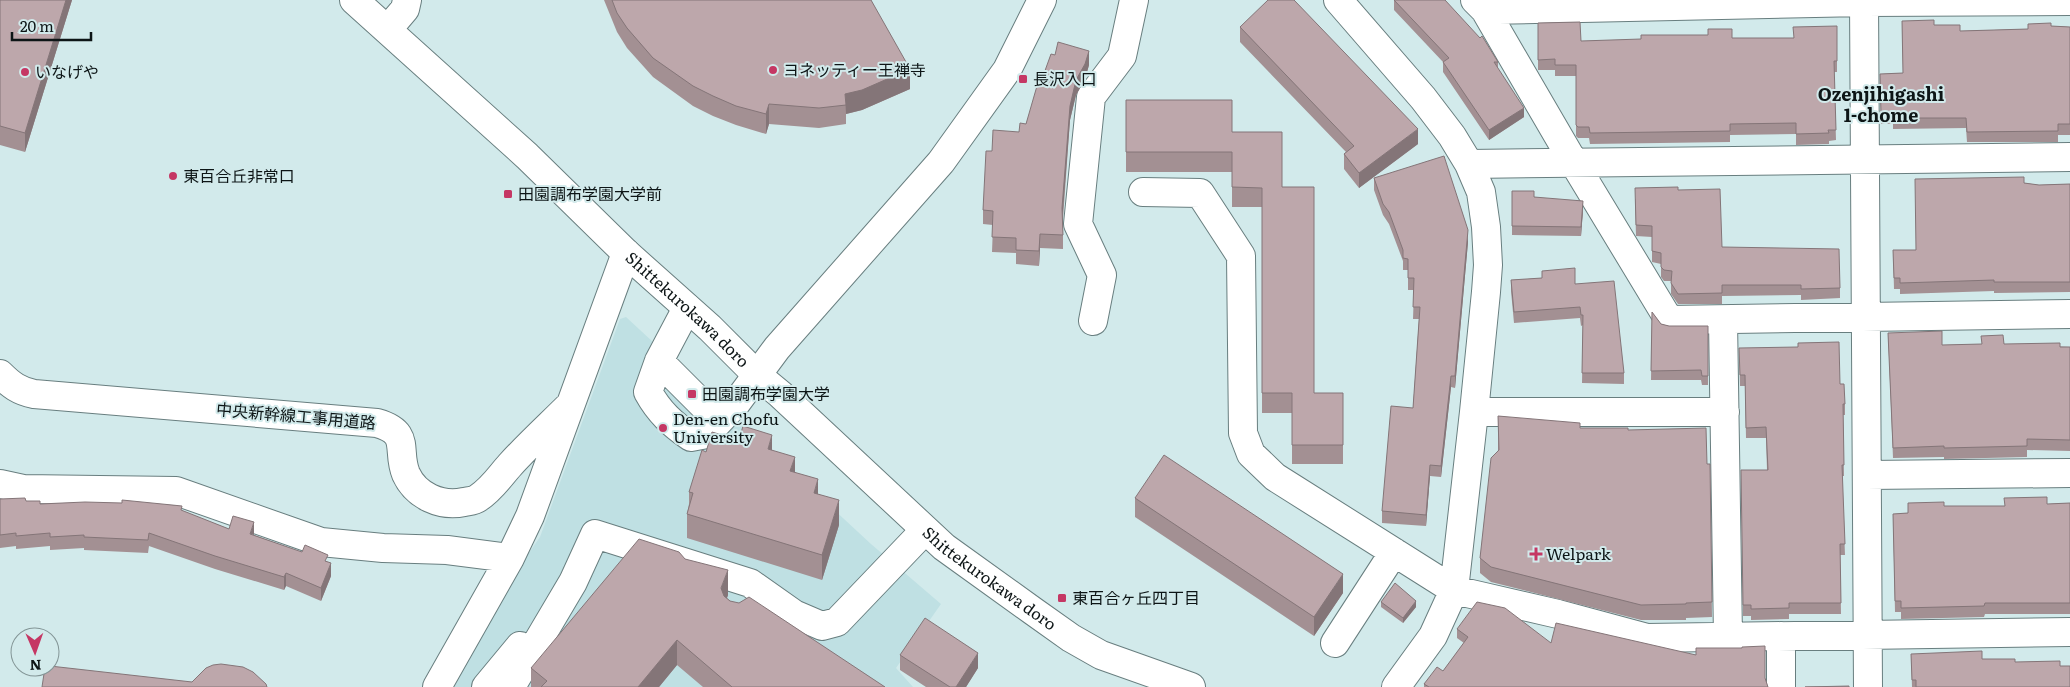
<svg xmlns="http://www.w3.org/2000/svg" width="2070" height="687" viewBox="0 0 2070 687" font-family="Literata,'Noto Sans JP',serif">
	<rect width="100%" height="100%" fill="#d2eaeb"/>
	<path fill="#bfe0e3" d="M626,317l245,227 70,60 -45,64 17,19h-462l66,-117 23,-33 80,-218z"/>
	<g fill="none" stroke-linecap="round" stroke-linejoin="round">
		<defs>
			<path id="minor" d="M1338,0l85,98 29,38 17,28 12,28 5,35 2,38 -2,27 -12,120 -20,178 -21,46 -37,51
				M1475,0l10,10 89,153 95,157 401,-6
				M1864,0l4,687
				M1485,10l379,-8 206,-1
				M388,29l17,-20 2,-9
				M1469,164l601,-7
				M1143,192l57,1 41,63 2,177 8,21 24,23 179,113 104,24 89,24 423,-6
				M687,308l-28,53 -11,31c11,20 24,32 43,45l16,-3 12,-13 18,-19 40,-54 164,-186 66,-92 35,-70
				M1723,320l5,317
				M1093,321l9,-46 -24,-51 13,-127 31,-41 12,-56
				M659,361l60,60
				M0,374c11,11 19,17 34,20l343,29c35,10 19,27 29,51 10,22 35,33 58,28 5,-1 10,-1 14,-4 14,-9 22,-22 32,-33 19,-21 40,-40 60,-60
				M1474,412h251
				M1867,475l203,-2
				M0,484l23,5 153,2 145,51 62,6 64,2 63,8
				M1335,643l59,-91
				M515,680l58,-98 22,-48 155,49 44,31 28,12 15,-4 88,-92
				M437,687l73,-129 20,-42 96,-263
				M486,687l34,-41
				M1781,687v-51"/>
			<g id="major">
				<path id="s1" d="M354,0l173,156 99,97 84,75 47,47 23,19 164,153 89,64 38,27 30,17 90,32"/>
			</g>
		</defs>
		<use href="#minor" stroke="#687e7f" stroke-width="30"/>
		<use href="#major" stroke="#687e7f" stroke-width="30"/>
		<use href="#minor" stroke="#fff" stroke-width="28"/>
		<use href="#major" stroke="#fff" stroke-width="28"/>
	</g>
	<path fill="#a39093" d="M0,0h72l-47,152 -25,-7z
		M604,0h267l39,89 -48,21 -16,4v10l-27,4 -50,-4 -3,10 -30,-9 -23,-9 -20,-10 -40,-29 -26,-29 -10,-16z
		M1394,0l104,62v7l26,48 -35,23 -46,-68v-10l-49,-52z
		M1902,21l32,4 26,6 68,-2 23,-3 19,1v108h-12v7h-91l-1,-14 -73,1v-5h-12l-1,-50 23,-1z
		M1538,23l43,18 212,-3 44,-12v46h-3l2,68 -7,1v3l-33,1v-11l-66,1v7l-140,2 -1,-6h-11l-2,-2v-60h-21v-6h-17z
		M1240,27l178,117 -59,44 -15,-19v-15l2,-2 -106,-110z
		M1055,55l34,10 -4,14 -9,16 -6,25 -7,99v30l-23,-1 -1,18 -23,-2v-11l-24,-1 1,-27 -10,-1v-14l9,-59 27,-19 7,-8 16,-45z
		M1126,100l106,32 50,55 32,206h29v71h-51v-51h-30v-206h-30v-35h-106z
		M1374,178l94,64 -13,146 -4,-1 -10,90 -11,-1 -4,50 -44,-3v-12l31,-103 6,-89h-6l1,-29h-6v-20h-5v-9l-14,-37 -6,-9 -9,-25z
		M2024,183l15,2 31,-1v108l-76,1v-2l-94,3v-5h-6l-1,-39h23z
		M1678,190l44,57 118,41v10l-39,2v-5l-79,1v8h-44l-7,-10v-13h-7l-3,-4v-13l-9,-2v-25l-16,-1 -1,-37z
		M1512,191l71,19 -2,26 -69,-1z
		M1542,271l33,13 49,89v11l-42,-1 1,-58 -2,1 -1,-8 -66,5 -3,-32v-11l31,-2z
		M1652,312l9,12 8,2h39v59h-6l-1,-5h-50z
		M1888,333l54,12 62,-1 66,3v104l-43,-1v7l-83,2v-2l-51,1z
		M1739,348l101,36 5,20v11h-2l1,61h-2l3,79h-5l1,59h-52v5l-38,1v-4h-8l-2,-146h26l-1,-32h-20l-1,-52h-5z
		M1498,416l82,12 48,2 79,34h3l2,153 -26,1v2h-45l-150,-38 -11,-9v-15l18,-108z
		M772,450l46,44 21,31 -17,55 -135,-42v-24l2,-10v-12l17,-40z
		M1135,498l208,95 -29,43 -179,-119z
		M0,499l26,2 14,3 142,7 47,18 25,6 74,27 3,14 -10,25 -35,-15 -2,4 -69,-21 -66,-23 -1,7 -64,-3v-2l-34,2v-4l-34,3v-3l-16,2z
		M2070,503v111h-85l-1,3 -83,2v-7h-6l-2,-98 15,-1 36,-7h60z
		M685,559l43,36 -1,3 3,3 155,86h-182l-26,-22 -18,22h-128v-19z
		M1381,602l35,5 -13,16 -22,-16z
		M1457,629l94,14 214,35 3,9h-344v-3l19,-13 21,-28 -7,-5z
		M1911,654l149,12 10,21h-158z
		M900,655l78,13 -12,19h-40l-26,-17z"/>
	<path fill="#847578" d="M66,0h6l-47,152v-19z
		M1089,51v14l-4,14 -9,16 -6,25 -8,102v-14l8,-102 6,-26z
		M910,69v20l-48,21 -16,4 -1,-20z
		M769,104v20l-3,10v-20z
		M1524,108v9l-35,23v-10z
		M1418,129v15l-59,44v-15z
		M1583,201v9l-2,26v-9z
		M1468,230v12l-13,146v-12z
		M1040,234v14l-1,18v-15z
		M1451,376v11l-10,90v-11z
		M772,435v25l-4,-11z
		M795,457v25l-5,-11z
		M1430,465v11l-4,50v-11z
		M818,479v25l-4,-11z
		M839,500v25l-17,55v-25z
		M254,522v13l-4,-1z
		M331,563v13l-10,25v-13z
		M728,570v25l-7,18v-25z
		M286,573v13l-2,4v-13z
		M1343,574v19l-29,43v-19z
		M1416,601v6l-13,16v-5z
		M677,640v25l-18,22h-21z
		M978,653v15l-12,19h-10z"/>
	<path fill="#bda7ab" stroke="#847578" d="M0,0h66l-41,133 -25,-7z
		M612,0h259l39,69 -48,21 -17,4 1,11 -27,3 -50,-4 -3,10 -30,-8 -23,-10 -20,-10 -40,-28 -26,-30 -10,-15z
		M1268,0h26l124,129 -59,44 -15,-19 10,-8 -114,-119z
		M1394,0h51l35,38 2,-2 16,26h-4l30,46 -35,22 -46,-68 6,-4z
		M1934,20v5h26v6l68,-2v-5l23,-1v3l19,1v97h-12v7l-91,1 -1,-14h-73v-5h-12l-1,-39 23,-1 -1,-52z
		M1580,22l1,19 60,-2v-4h67v-6h24v9h62l-1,-11 44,-1v35h-3l2,69h-8l1,3 -33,1v-11l-66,1v7l-140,2 -1,-6h-11l-2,-2v-60h-21v-6l-17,1v-37z
		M1058,42l31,9 -4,13 -9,16 -6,26 -8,102 1,27 -23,-1 -1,17 -23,-1v-12l-24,-1 1,-26 -10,-1 3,-59h6l1,-21 26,2 1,-9 6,1 13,-45h3l9,-25 4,1z
		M1126,100h106v32h50v55h32v206h29v52h-51v-52h-30v-205l-30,-1v-35h-106z
		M1444,156l24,74 -13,146h-4l-10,90 -11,-1 -4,50 -44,-4 9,-105 22,2 7,-101h-7l1,-29h-6v-19l-5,-1v-8l-14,-38 -6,-8 -9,-26z
		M2024,177v6l15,2 31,-1v98h-76v-2l-94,3v-5h-6l-1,-28h23l-1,-71z
		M1678,187v3l42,-1 2,58 117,2 1,39 -39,1v-4h-79v8l-44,1 -7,-11 1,-12 -8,-1 -3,-3v-14l-9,-2v-25l-16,-1 -1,-37z
		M1512,191h22v6l49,4 -2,26 -69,-1z
		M1575,268v16l39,-3 10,92h-42l1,-58h-2l-1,-8 -66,5 -3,-32 31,-2v-7z
		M1652,312l9,12 8,2h39v50h-6l-1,-6 -50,1z
		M1942,331v14l40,-1 -1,-8 22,-1 1,9 56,-1v4h10v93l-43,-1v7l-83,2v-2l-51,2 -5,-115z
		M1839,342l1,42h4l1,20h-2l1,61h-2l3,79h-5l1,59h-52v5l-38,1v-4h-8l-2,-135h27l-2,-43 -20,1 -1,-53h-5l-1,-27 59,-1v-4z
		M1498,416l82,7v5h48v2l78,-2 1,36h3l2,138 -26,1v1l-45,1 -150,-38 -11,-9 11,-100 8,-8z
		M743,426l29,9 -4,14 27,8 -5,14 28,8 -4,14 25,7 -17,55 -135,-41 6,-21 -4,-1 13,-42 4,2 6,-20 27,8z
		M1164,455l179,119 -29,43 -179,-119z
		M2047,497v7l23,-1v100h-85l-1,3 -83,2v-7h-6l-2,-87 15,-1v-10l36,-1v4h61l-1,-8z
		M25,498l1,3h14v3l45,-2 37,1v-3l60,6 -1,4 48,19 4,-13 21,6 -4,12 52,18 3,-7 23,10 -3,6 6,2 -10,25 -35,-15 -2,4 -69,-21 -66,-23 -1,7 -64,-3v-2l-34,2v-4l-34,3v-3l-16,2v-36z
		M639,539l40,13 6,7 43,11 -7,18 3,8 6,5 9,2 10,-6 136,90h-153l-55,-47 -39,47h-97l6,-6 -16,-13z
		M1395,583l21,18 -13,17 -22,-16z
		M1477,602l28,6 46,35 5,-20 140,32v-7h46v-1l23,-1v32l3,9h-339l-5,-3 13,-17 6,4 25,-34 -11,-8z
		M925,618l53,35 -22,34h-6l-50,-32z
		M1982,651v8h33v3l45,-1v5h10v21h-154v-7h-4l-1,-26z
		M221,664l22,3 10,5 13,12 1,3h-225l3,-20 5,-1 142,16 14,-14 7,-3z
		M1849,686v1h-44z"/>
	<g fill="#c53764" stroke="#d2eaeb" stroke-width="2">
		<circle cx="773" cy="70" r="5"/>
		<circle cx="25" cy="72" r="5"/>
		<rect x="1018" y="74" width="10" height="10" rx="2.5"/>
		<circle cx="173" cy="176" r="5"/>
		<rect x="503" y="189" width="10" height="10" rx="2.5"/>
		<rect x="687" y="389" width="10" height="10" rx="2.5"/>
		<circle cx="663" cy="428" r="5"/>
		<path d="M1533.5 546.5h5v5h5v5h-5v5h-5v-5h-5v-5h5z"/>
		<rect x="1057" y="593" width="10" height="10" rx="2.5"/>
	</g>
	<g text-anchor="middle" stroke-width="4" stroke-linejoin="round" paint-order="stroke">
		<g font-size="16" fill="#0d1516" stroke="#d2eaeb" text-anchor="start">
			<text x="783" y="76">ヨネッティー王禅寺</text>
			<text x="35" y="78">いなげや</text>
			<text x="1033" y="85">長沢入口</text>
			<text x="183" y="182">東百合丘非常口</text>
			<text x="518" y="200">田園調布学園大学前</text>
			<text x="702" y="400">田園調布学園大学</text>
			<text x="673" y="425">Den-en Chofu<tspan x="673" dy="18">University</tspan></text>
			<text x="1546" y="560">Welpark</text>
			<text x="1072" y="604">東百合ヶ丘四丁目</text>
		</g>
		<g font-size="16" fill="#0d1516" stroke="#d2eaeb">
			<text dy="6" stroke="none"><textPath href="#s1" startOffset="455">Shittekurokawa doro</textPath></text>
			<text transform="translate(296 416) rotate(5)" y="6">中央新幹線工事用道路</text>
			<text dy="6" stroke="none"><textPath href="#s1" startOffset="860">Shittekurokawa doro</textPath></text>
		</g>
		<g font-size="18" font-weight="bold" fill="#0d1516" stroke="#d2eaeb">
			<text x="1881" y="101">Ozenjihigashi<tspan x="1881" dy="21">1-chome</tspan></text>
		</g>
	</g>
	<g transform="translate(35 652) rotate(178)"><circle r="24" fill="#d2eaeb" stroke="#839596"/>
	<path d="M0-4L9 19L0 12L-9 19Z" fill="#c53764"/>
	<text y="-8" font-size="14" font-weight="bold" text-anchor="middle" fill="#0d1516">N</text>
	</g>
	<path d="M12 32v8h79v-8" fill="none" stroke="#0d1516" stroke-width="2.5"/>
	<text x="20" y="32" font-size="15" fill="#0d1516" stroke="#d2eaeb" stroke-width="4" paint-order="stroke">20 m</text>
</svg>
